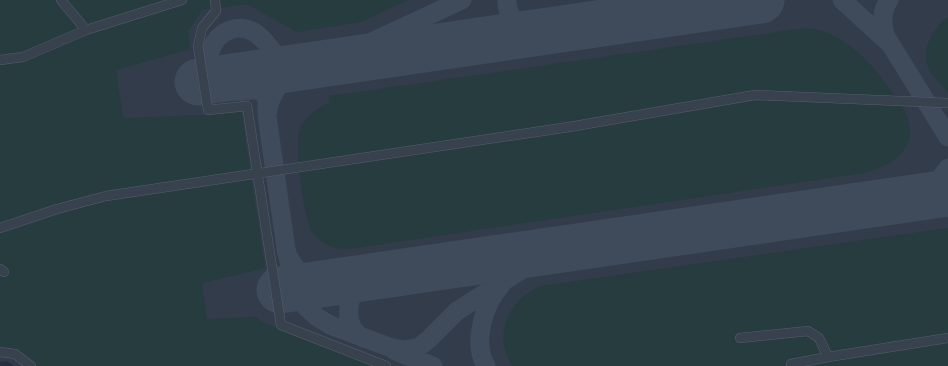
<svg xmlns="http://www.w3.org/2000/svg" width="948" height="366" viewBox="0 0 948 366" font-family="'DM Sans',sans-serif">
	<rect width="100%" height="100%" fill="#242f3e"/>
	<path fill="#323c4b" d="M0,0h948v366h-934l-7,-5 -7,1z"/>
	<path fill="#263c3f" d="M0,0h408l-47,22 -64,10 -50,-28 -45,6 -14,21 2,18 -74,21 7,48 80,-3 38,-5 24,158 -63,15 5,36 49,-2 8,6 110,43h-337l-20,-14 -17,-3z
		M948,17v75c-6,-8 -17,-16 -20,-25 -8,-17 7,-41 20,-50z
		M805,28c35,2 62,30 82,57 7,10 16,20 20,31 12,33 -15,50 -43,57l-515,76c-15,0 -28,-4 -37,-18 -9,-13 -18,-88 -12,-102 5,-13 18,-21 29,-26v-7z
		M948,228v138h-435c-22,-30 -3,-68 28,-80z"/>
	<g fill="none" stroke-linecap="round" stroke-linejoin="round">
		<path stroke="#3f4a5a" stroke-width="19" d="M507,0c-1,26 25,32 45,30
			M842,0l46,42
			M889,0c-8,12 -8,24 -3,37l62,100
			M719,6l18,-6
			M326,63l136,-63
			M311,66c-25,8 -41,22 -44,50l19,133 9,39 11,19 11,10 13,8 59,22 14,3 15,-2 11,-9 28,-28 94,-60
			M267,114v-14l-4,-8c-13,-7 -24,6 -41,-6 -32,-21 -2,-72 32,-54 7,4 12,11 17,17 13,16 13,21 5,39
			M912,198l21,-10 15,-20
			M290,259c9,19 27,25 47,23
			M363,338c-20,-11 -18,-41 -1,-55 6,-5 13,-6 20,-8
			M395,351l38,15
			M486,366c-14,-24 -2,-62 15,-81"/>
		<path stroke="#3f4a5a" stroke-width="47" d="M198,82l563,-82
			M280,290l668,-97"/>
		<defs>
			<path id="minor" d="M215,0l1,11 -14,17 -4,18 10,64 39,-4 34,219 105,41
				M86,30l96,-30
				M0,60l23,-3 63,-27 -25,-30
				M0,228l57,-19 49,-13 463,-69 186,-32 193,8
				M0,269l4,3
				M740,338l68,-7 11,7 9,19
				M0,352l15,2 16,12
				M791,364l37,-7 120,-19"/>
		</defs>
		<use href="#minor" stroke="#565f6c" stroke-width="10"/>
		<use href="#minor" stroke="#38414e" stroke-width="9"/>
	</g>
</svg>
